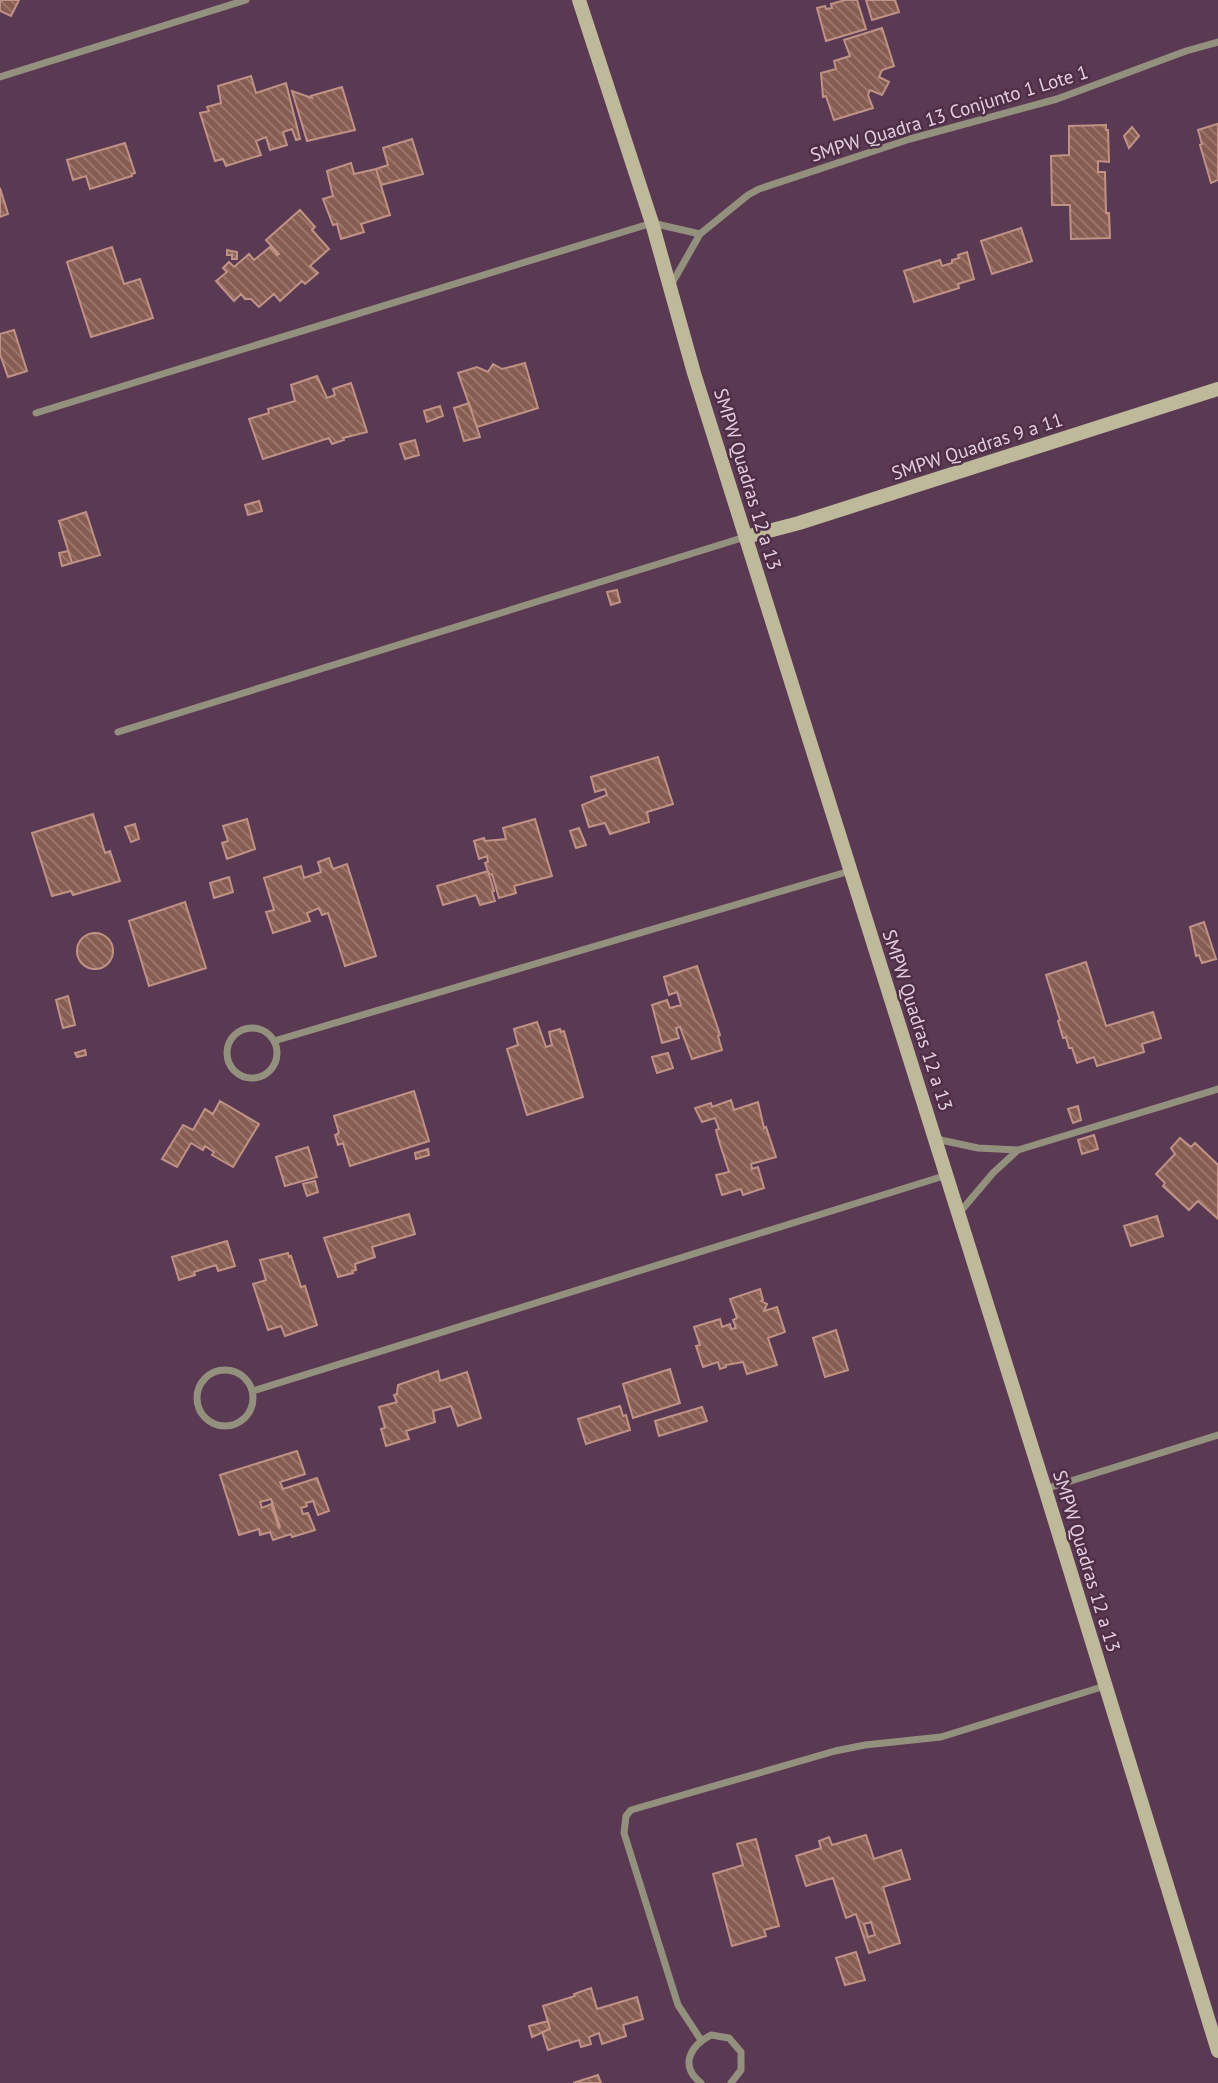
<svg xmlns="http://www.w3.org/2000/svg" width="1218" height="2083" viewBox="0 0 1218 2083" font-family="'PT Sans',sans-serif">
	<defs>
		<pattern id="building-back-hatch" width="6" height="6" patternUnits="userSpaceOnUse" patternTransform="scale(1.75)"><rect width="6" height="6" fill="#885d51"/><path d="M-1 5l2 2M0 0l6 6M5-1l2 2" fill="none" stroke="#9e7b72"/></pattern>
	</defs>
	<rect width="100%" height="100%" fill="#5a3952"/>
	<path fill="url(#building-back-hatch)" stroke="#c09286" stroke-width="2" fill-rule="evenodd" d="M0,0h19l-8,16 -11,-5z
		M845,0h12l9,29 -40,12 -9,-33 8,-2 1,3 6,-1 -1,-4z
		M866,0h29l4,12 -27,8z
		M882,28l12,38 -12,4 -3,7 10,5 -7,13 -12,-5 -2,5 5,13 -39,12 -8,-24 -3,1 -2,-24 15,-4 -2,-8 16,-5 -6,-16z
		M251,76l5,17 30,-10 14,56 -4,1 -4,-11 -9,3 4,13 -17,5 -4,-13 -10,4 5,14 -35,11 -3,-7 -8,2 -15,-48 9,-2 -2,-4 14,-4 -3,-17z
		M342,87l13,43 -48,11 -15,-50 20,7 -1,-2z
		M1217,124h1v56l-7,3 -11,-38 2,-1 -4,-14z
		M1106,125v5h2l1,32 -11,-1v11h7l1,41h3l1,25 -39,1 -1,-34h-18l-1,-49 18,-1v-29z
		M1132,127l7,9 -10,12 -5,-12z
		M412,139l11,35 -42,11 -5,-16 12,-4 -5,-17z
		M125,143l10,30 -3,1v2l-42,13 -4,-13 -13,4 -6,-20z
		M351,163l3,11 22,-5 14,46 -29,9 3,8 -23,7 -4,-15 -4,1 -10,-26 10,-3 -6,-25z
		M0,188l8,26 -8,3z
		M300,210l15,17 -3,3 17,19 -19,17 8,7 -13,11 -3,-3 -22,20 -6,-7 -15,13 -8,-8h-6l-4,-5 -7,7 -18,-20 11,-9 -4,-4 6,-6 5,5 15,-13 5,6 16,-13 7,8 2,-1 -13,-14z
		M1021,228l11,33 -40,13 -11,-33z
		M112,247l12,37 16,-5 13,39 -62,19 -24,-75z
		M227,250l10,2v7h-5v-4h-5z
		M967,252l7,27 -16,5 1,4 -45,14 -10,-31 36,-11 2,6 10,-3v-3l7,-2 -1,-3z
		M14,330l13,41 -19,6 -8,-23v-20z
		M525,363l13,45 -61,19 -19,-54 19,-6 11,5 5,-8 9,5z
		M317,376l10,22 8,-3 -2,-6 18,-6 16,49 -24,6 1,2 -12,4 -3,-6 -66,21 -14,-40 20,-6 -1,-4 27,-8 -4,-16z
		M469,403l11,34 -16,4 -10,-33z
		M440,406l3,10 -16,6 -3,-11z
		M415,440l4,15 -14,4 -5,-15z
		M259,501l3,10 -14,4 -3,-10z
		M86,512l14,43 -28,8 -13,-42z
		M68,551l4,12 -10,3 -3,-13z
		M617,590l3,12 -9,3 -4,-13z
		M658,757l15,47 -26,8 2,10 -39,12 -5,-11 -16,4 -7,-22 25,-10 -2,-6 -10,3 -4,-15z
		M93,814l12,39 5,-2 10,30 -47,14 -2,-4 -19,5 -20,-63z
		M247,819l8,30 -28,10 -5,-16 6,-2 -5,-15z
		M535,819l17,57 -38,10 2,7 -17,5 -7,-24 -3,1 -4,-12 3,-1 -1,-6 -8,3 -5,-18 10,-3 1,3 21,-2 -3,-11z
		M135,824l4,15 -8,3 -6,-15z
		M579,828l7,17 -10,3 -6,-17z
		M329,858l4,11 14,-5 29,92 -31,10 -17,-53 -6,2 -3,-7 -12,5 3,8 -37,12 -7,-21 8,-2 -10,-32 37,-12 3,12 17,-6 -3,-10z
		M488,871l6,20 -2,1 3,9 -15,4 -4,-10 -33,10 -6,-19z
		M229,877l4,15 -19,6 -4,-15z
		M185,902l21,66 -57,18 -20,-65z
		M1204,922l12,37 -14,4 -3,-8 -3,1 -6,-29z
		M77 951a18 18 0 1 1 36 0a18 18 0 1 1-36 0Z
		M1086,962l20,64 47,-14 8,26 -19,6 2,8 -47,14 -3,-9 -17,6 -5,-15h-3l-3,-11 -3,1 -5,-17 2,-1 -14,-45z
		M697,966l23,69 -2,1 4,14 -30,9 -12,-32 -4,1 3,10 -17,5 -10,-38 15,-5 3,8 11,-3 -4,-13 -8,3 -5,-18z
		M68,996l7,29 -12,3 -7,-28z
		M537,1022l9,25 6,-2 -3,-13 11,-3 1,3 3,-1 19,66 -56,18 -20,-66 11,-4 -4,-16z
		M85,1050l1,5 -9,2 -2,-4z
		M668,1053l5,15 -16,5 -5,-16z
		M414,1091l15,50 -79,25 -7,-23 -5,2 -3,-10 4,-2 -5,-17z
		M731,1100l3,10 24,-8 6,26 2,-1 10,30 -25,7 1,5 6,-2 6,21 -21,7 -2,-6 -19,6 -6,-20 13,-3 -10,-31 -3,-11 3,-1 -4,-11 -13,4 -7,-14 16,-5 1,4z
		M220,1101l39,23 -26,43 -21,-12 2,-3 -9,-6 -2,4 -12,-7 -14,24 -15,-8 21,-34 10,5 12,-21 8,5z
		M1078,1106l3,14 -8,3 -5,-14z
		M1094,1135l4,14 -16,5 -4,-14z
		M1180,1138l11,9 4,-4 23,22v54l-20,-18 -9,9 -26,-24 2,-3 -9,-9 19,-20 -4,-6z
		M308,1147l9,30 -32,9 -9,-29z
		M428,1149l1,6 -13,4 -1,-6z
		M315,1181l3,11 -11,4 -4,-12z
		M409,1214l6,20 -43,13 3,10 -20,7 1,6 -4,1 1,2 -15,4 -14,-39z
		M1157,1216l6,20 -32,10 -7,-20z
		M227,1241l8,25 -17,5 -2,-6 -22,7 1,3 -16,5 -7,-23z
		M288,1253l1,4 2,-1 10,31 4,-1 12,39 -32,11 -4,-10 -13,4 -15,-46 13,-4 -6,-20z
		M760,1289l3,11 -2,1 6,3 -3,7 13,-4 8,25 -17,6 9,27 -30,9 -4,-12 -17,3v2l-6,2 -2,-7 -15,5 -7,-21 4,-1 -6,-18 26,-8 2,8 8,-3 1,5 5,-1 -3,-8 4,-2 -7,-19z
		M836,1330l12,40 -23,7 -12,-39z
		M670,1369l10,34 -47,15 -10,-34z
		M438,1371l2,10 27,-9 14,46 -23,8 -7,-20 -18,5 2,11 -29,9 3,8 -23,7 -5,-17 4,-1 -6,-21 18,-5 -3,-7 3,-1 1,-9z
		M620,1406l3,10 3,-1 4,15 -44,14 -8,-25z
		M702,1407l5,14 -48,15 -4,-15z
		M297,1451l8,23 -25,8 3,7 34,-11 12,33 -11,4 -5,-14 -7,2 1,3 -6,2 2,6 5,-1 7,17 -23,7 -1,-3 -18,6 -3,-8 -10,3 -1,-6 -20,6 -19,-60zM271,1499l9,28 -1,1 -8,-24 -9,4 -2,-6z
		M866,1835l8,24 27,-9 9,29 -27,8 17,56 -31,10 -13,-39 -10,4 -13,-40 -27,8 -10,-30 25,-8 -2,-7 10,-4 3,8zM871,1922l4,13 -7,2 -4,-13z
		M756,1839l23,87 -15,4 2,6 -34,10 -19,-72 30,-9 -6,-21z
		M856,1952l9,28 -20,5 -9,-27z
		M591,1988l6,21 40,-12 6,22 -20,6 3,11 -24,8 -3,-11 -10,4 2,7 -10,3 -2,-7 -31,10 -6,-18 8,-3 -7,-23 32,-10 -1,-2z
		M548,2021l2,8 -18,8 -3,-11z
		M598,2075l3,8h-28l22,-7z"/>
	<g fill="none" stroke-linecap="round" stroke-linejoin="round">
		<path stroke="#94907e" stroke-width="7" d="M0,77l246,-77
			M671,285l29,-51 48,-39 11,-6 151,-50 147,-40 129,-48 32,-9
			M36,413l616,-190 48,11
			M118,732l627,-195
			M227 1053a25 25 0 1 1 50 0a25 25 0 1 1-50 0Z
			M274,1041l576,-170
			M936,1139l42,9 40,2 200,-61
			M960,1212l33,-39 25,-23
			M197 1398a28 28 0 1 1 56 0a28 28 0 1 1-56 0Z
			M253,1391l694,-216
			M1045,1489l173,-54
			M701,2040l-23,-35 -54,-172 2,-17 5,-6 204,-59 30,-6 76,-8 164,-51
			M701,2083c-22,-17 -11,-37 10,-48l18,3 12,14v18l-10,13"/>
		<path stroke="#bfb99c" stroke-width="14" d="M579,0l73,223 42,150 351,1116 173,562
			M746,537l53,-14 419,-134"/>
	</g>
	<g text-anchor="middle" stroke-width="5" stroke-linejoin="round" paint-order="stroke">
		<g font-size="19" fill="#e4cfde" stroke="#4f2f47">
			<text transform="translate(949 113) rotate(-17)" y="7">SMPW Quadra 13 Conjunto 1 Lote 1</text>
			<text transform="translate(977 446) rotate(-18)" y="7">SMPW Quadras 9 a 11</text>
			<text transform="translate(748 479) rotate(73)" y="7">SMPW Quadras 12 a 13</text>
			<text transform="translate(918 1020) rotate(72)" y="7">SMPW Quadras 12 a 13</text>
			<text transform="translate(1087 1561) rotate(73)" y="7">SMPW Quadras 12 a 13</text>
		</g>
	</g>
</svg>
